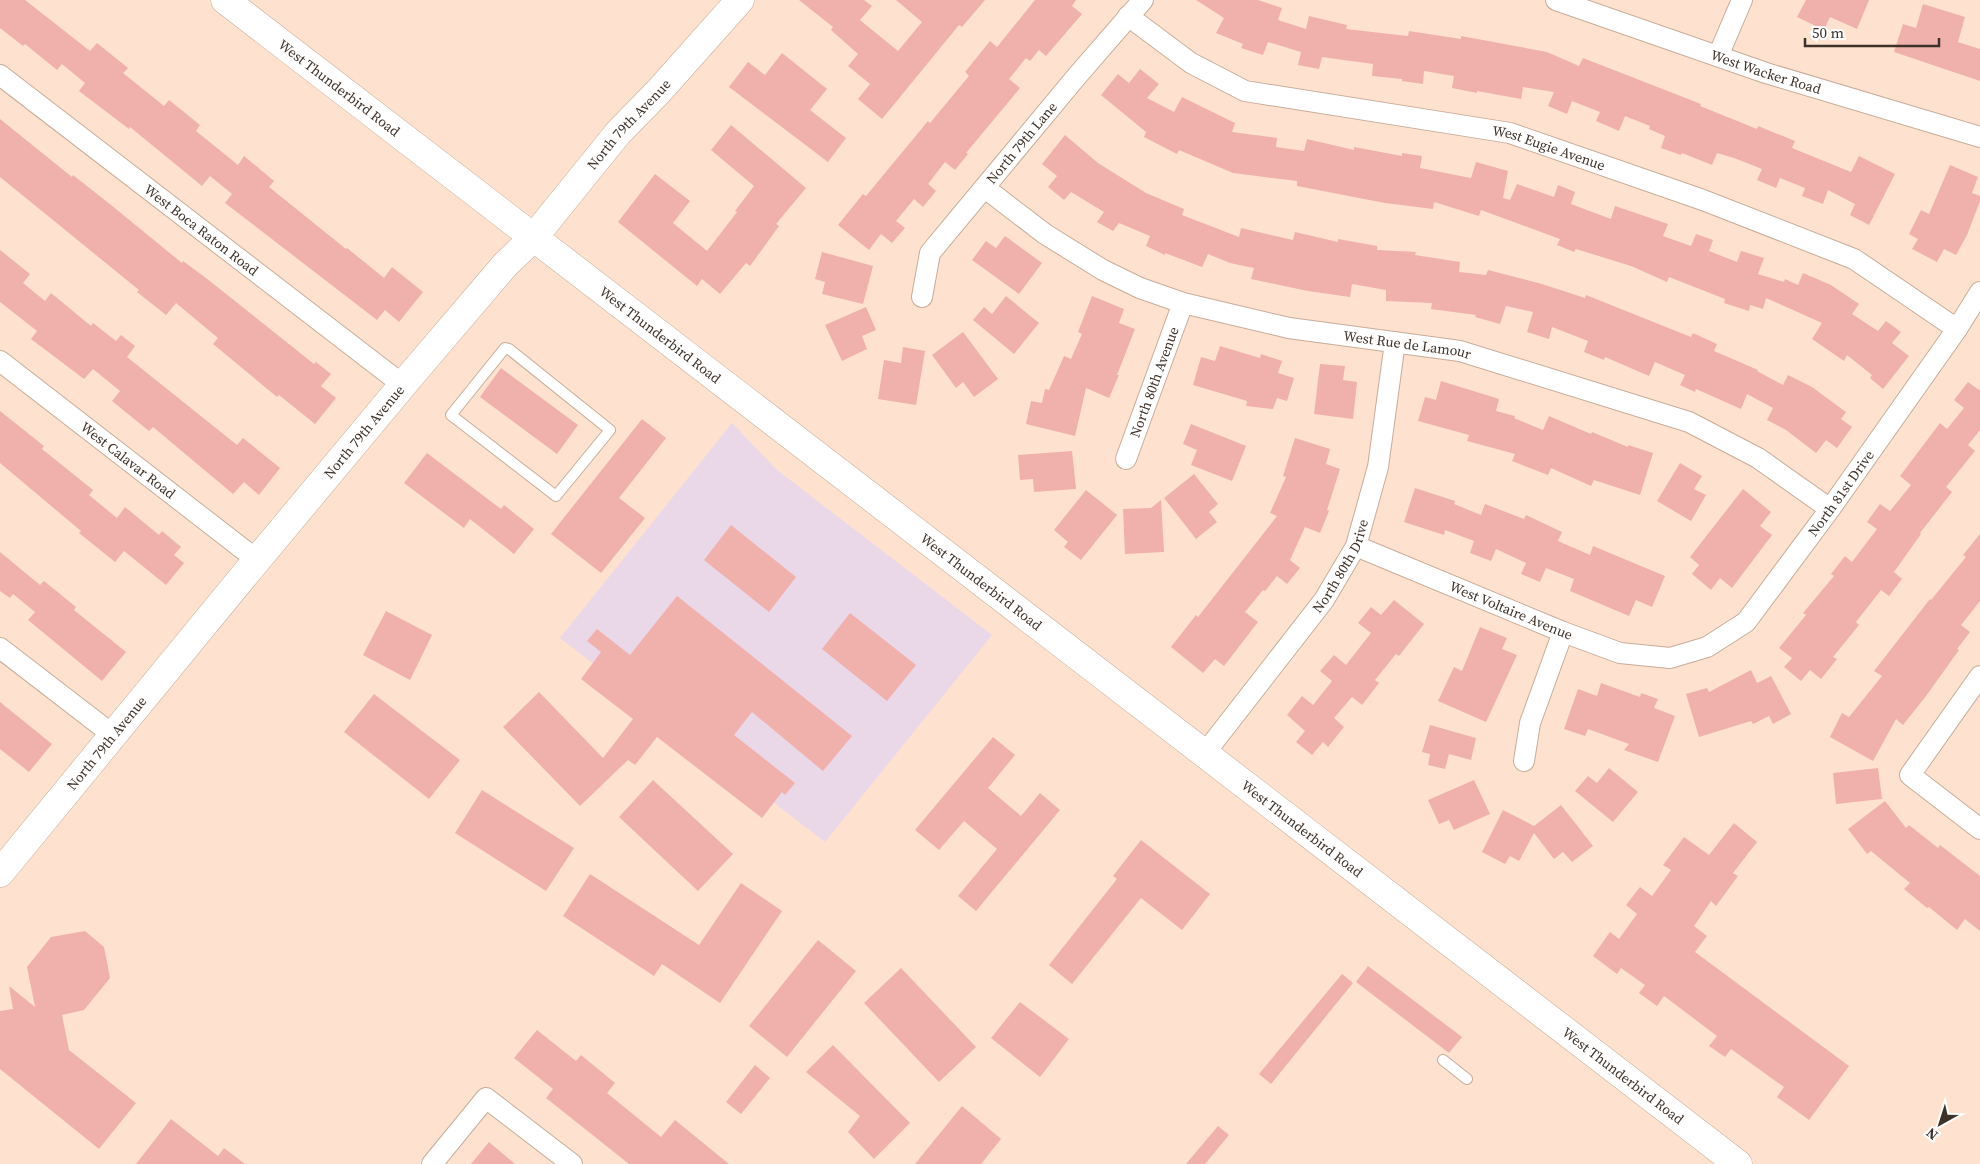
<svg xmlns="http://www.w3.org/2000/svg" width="1980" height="1164" viewBox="0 0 1980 1164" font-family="'Source Serif 4',serif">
	<rect width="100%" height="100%" fill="#fee2cf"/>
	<path fill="#ead7e8" d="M732,423l45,47 215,165 -167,207 -265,-204z"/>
	<path fill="#f0b0ac" d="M0,0h25l65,51 7,-8 31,25 -5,5 41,33 5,-6 31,25 -4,6 42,34 6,-9 30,25 -5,6 77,62 1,-1 37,30 8,-11 31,25 -24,30 -14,-12 -8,10 -152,-117 7,-9 -22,-18 -8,10 -72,-59 -1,2 -50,-38 6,-8 -23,-19 -5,6 -32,-26 -2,2 -23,-18z
		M799,0h65l8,6 -12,14 38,31 24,-29 -26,-22h89l-23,27 -3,-2 -77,94 -24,-20 12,-15 -22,-18 10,-12 -27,-24 2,-3z
		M1035,0h41l-4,6 10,8 -36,42 -7,-6 -9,11 -4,-3 -17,21 11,9 -54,65 2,1 -13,16 -10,-8 -17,22 8,7 -13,16 -9,-8 -18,22 9,7 -13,15 -11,-9 -12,16 -31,-25 25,-31 3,2 62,-75 2,2 39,-47 -4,-4 25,-31 7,6z
		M1196,0h62l24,8 -4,12 28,9 3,-13 38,9 -1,4 62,7 1,-5 52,8v-3l86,16 32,14 4,-8 118,46 -1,2 57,23 1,-3 37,15 -3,7 59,24 8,-16 36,18 -26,51 -19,-10 5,-11 -27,-14 -5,14 -21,-8 3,-8 -25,-10 -4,10 -19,-8 5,-11 -28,-11 -17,-5 -5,12 -30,-12 -1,2 -20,-7 4,-12 -16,-7 1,-3 -25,-10 -6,15 -23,-10 4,-9 -28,-11 -5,13 -19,-8 6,-14 -31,-5 -2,12 -44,-8v2l-25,-5 2,-12 -30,-5 -1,13 -21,-3v-2l-30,-3 1,-12 -51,-7 -3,12 -21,-4 3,-13 -33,-10 -5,13 -22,-7 2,-4 -27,-11 8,-15z
		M1806,0h63l-12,29 -27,-12 -6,13 -27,-13z
		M1923,4l42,13 -7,25 22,7v32l-86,-29 9,-28 13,4z
		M782,53l45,36 -17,21 36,28 -18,24 -99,-75 19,-25 17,13z
		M1140,69l19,15 -12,14 27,14 8,-15 53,26 -3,9 45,6 -1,9 28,4 3,-12 47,11v-3l48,9v-3l20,3 -2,12 51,10 5,-16 32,9 -5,27 7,2 7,-16 37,13 4,-12 17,7 -4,12 40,15 4,-13 53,18 -5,12 28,10 5,-12 17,6 -4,11 28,11 4,-11 23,7 -6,16 26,8 1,-3 13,6 5,-12 28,12 28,19 -7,10 26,17 8,-10 15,11 -9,11 17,13 -26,33 -13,-11 2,-3 -25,-20 -3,6 -32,-22 10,-16 -56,-25 -3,11 -13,-4 -1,6 -25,-8 1,-4 -56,-22 -2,5 -36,-16 -55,-17 -2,3 -17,-7 3,-6 -79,-29 -2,6 -45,-14 -1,7 -48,-6 -88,-17v-5l-64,-8 -54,-23 -2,4 -33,-17 2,-5 -45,-37 17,-21 11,9z
		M0,119l72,58 1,-2 38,30 71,58 1,-2 23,17 108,86 2,-2 15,12 -10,12 15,12 -21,26 -36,-29 -2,2 -64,-53 5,-6 -42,-35 -10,12 -29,-23 2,-2 -139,-113z
		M731,125l75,63 -30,36 3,2 -29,40 -4,-3 -26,31 -18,-15 -5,7 -79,-64 37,-48 35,27 -17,22 34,28 30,-39 -2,-1 19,-25 -43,-36z
		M1065,135l33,28 48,30 38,16 -2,6 57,22 2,-9 52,12 2,-8 43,10v-3l39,7v4l39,2 -1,3 45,7 -1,10 27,3 2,-5 54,14 43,14 1,-3 105,42 2,-4 24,11 -3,7 44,19 -1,1 26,14 5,-10 24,12 34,25 -5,7 11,8 -15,21 -11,-8 -10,13 -30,-23 -19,-10 6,-12 -26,-14 -6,15 -45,-20 -1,3 -15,-7 5,-10 -30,-13 -6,14 -44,-19 -1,3 -20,-8 4,-11 -36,-14 -3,12 -22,-7 6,-20 -27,-6 -6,18 -25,-7 1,-2 -45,-6 1,-6 -46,-2v-11l-34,-6 -2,13 -42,-6 -57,-12 3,-11 -24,-5 -22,-9 -6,13 -37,-14v2l-19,-9 4,-10 -31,-13 -6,8 -16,-9 7,-10 -33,-20 -7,8 -16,-13 9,-11 -15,-12z
		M1950,165l28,12 -6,16 8,3v5l-13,34 -11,20 -12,-6 -7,13 -25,-13 6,-10 -9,-5 12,-24 8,4z
		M1005,236l37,27 -23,31 -47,-34 14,-19 10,7z
		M0,250l30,24 -7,9 22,18 6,-8 40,33 2,-3 23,18 5,-6 14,11 -8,11 110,88 6,-7 37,30 -21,27 -15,-13 -11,12 -80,-67 -4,4 -37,-30 8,-10 -27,-22 -9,10 -53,-40 6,-8 -37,-29z
		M822,252l51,14 -10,38 -41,-10 3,-12 -10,-3z
		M1006,296l33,27 -25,31 -41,-34 11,-13 8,7z
		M1092,296l32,13 -5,14 16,6 -18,46h2l-10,23 -23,-10 -11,48 -49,-12 5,-23 11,2 3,-14 4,1 15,-34 7,3 11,-25 -4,-2z
		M866,307l10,23 -14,6 5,13 -25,12 -17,-36z
		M963,332l35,47 -24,18 -11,-15 -7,6 -24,-33z
		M1220,346l40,12 1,-4 21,7 -4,12 16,5 -7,23 -10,-3 -4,11 -27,-3 1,-5 -54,-16 8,-28 14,4z
		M903,347l22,4 -9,54 -38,-6 6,-39 17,3z
		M1320,364l25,2 -2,14 14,2 -4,37 -39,-5z
		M501,368l77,57 -21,29 -77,-57z
		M1441,381l58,18 -3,12 19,5 -1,2 29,12 6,-14 42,18 1,-2 36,15v-2l25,8 -13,42 -46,-15 -3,6 -40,-18 -3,7 -36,-14 3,-7 -48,-13 2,-6 -51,-14 7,-24 11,3z
		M1968,382l11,8 1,-1v41l-12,15 7,6 -29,36 6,5 -32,41 1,1 -27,38 8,7 -13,17 -8,-6 -25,32 3,3 -26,32 4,2 -16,20 -11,-9 -9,11 -17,-14 8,-9 -13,-10 27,-33 -3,-2 31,-37 -3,-2 14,-18 7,6 25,-33 -10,-7 13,-18 10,7 21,-26 -11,-9 40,-53 7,6 17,-21 -10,-8z
		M0,411l44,35 -2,3 51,41 -4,5 28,23 8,-11 34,28 3,-4 19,16 -7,8 10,8 -18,22 -42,-34 -9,11 -36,-29 2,-2 -81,-68z
		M642,419l24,19 -47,60 26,20 -44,55 -50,-39z
		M1191,424l55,22 -14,35 -41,-16 6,-15 -14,-6z
		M1295,438l35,11 -4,15 14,5 -13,41 2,1 -9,22 -15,-6 -15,33 10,8 -13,16 -10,-8 -12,15 -2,-1 -18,22 13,10 -34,44 -9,-7 -12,14 -32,-26 25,-32 2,2 79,-101 -7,-3 16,-36 -3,-1z
		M1072,451l4,38 -42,3 -1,-13 -13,1 -2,-25z
		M427,453l74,56 3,-4 30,24 -20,25 -44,-35 -6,9 -60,-45z
		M1680,463l22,13 -8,13 12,6 -15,26 -34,-20z
		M1194,474l24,30 -9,8 8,10 -21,17 -32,-41z
		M1415,488l40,13 -1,3 27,11 4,-11 39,15 2,-4 36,17 -4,9 32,14 3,-9 72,30 -13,31 -16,-7 -7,16 -59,-25 4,-12 -28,-11 -6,14 -19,-8 5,-11 -30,-14 -5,12 -21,-8 4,-12 -29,-11 -1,5 -40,-13z
		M1743,489l28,23 -11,14 12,9 -40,53 -12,-10 -9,12 -19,-16 7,-9 -9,-8z
		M1086,490l31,25 -36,45 -17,-13 4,-5 -14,-12z
		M1161,500l3,52 -39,2 -2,-45 28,-1z
		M731,525l65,52 -27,35 -65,-52z
		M1980,534v67l-19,24 9,7 -13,17 2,1 -33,46 -23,29 -7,-6 -23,42 -43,-24 12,-24 7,4 33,-41 -8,-5 56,-72 1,1 35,-43 -3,-2z
		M0,552l40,33 4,-4 32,26 -2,3 52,42 -24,29 -74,-61 7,-8 -22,-18 -3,4 -10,-7z
		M677,596l175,140 -29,35 -71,-59 -18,23 61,48 -10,12 -3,-3 -20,26 -105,-81 -22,28 -7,-5 -48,46 -77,-79 36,-35 64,66 30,-39 -52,-40 20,-27 -14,-11 10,-12 33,26z
		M1394,600l30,24 -25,32 -3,-2 -21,26 4,3 -17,22 -10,-8 -18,21 10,9 -16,20 -5,-5 -11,13 -16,-13 9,-11 -18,-16 15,-19 11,9 19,-24 -12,-10 14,-16 12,10 25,-32 -13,-10 13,-16 10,8z
		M386,611l46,24 -22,45 -47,-25z
		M850,613l66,52 -29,36 -65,-52z
		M1480,627l27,11 -5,11 15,6 -31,67 -48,-21 16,-34 8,4z
		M1751,670l6,13 14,-7 20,38 -18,10 -4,-8 -16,8 -2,-3 -52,16 -13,-43 21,-6 2,4z
		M1601,683l39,14 1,-4 17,6 -4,9 21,8 -17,46 -34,-12 5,-6 -41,-15 -3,7 -21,-7 14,-40 19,7z
		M374,694l86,66 -31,39 -85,-67z
		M0,702l52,42 -23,28 -29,-23z
		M1430,725l46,13 -5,22 -22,-6 -4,15 -17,-4 2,-11 -8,-2z
		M993,737l22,18 -27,33 33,28 19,-23 20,17 -84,101 -18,-15 39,-47 -33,-28 -25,29 -24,-20z
		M1609,768l29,24 -25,30 -38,-31 13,-15 9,7z
		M1878,768l4,31 -46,5 -3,-31z
		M653,780l80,74 -35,37 -79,-74z
		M1474,780l16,34 -36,16 -5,-10 -10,4 -11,-24z
		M482,790l92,58 -28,43 -91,-58z
		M1885,801l21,27 3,-3 29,23 2,-3 40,31v55l-15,-12 -8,11 -28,-23 -2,1 -23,-19 6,-6 -39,-32 -4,3 -19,-25z
		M1561,805l32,41 -21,16 -9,-10 -9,7 -20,-26 -15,28 -9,-5 -5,8 -23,-12 21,-42 31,16z
		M1734,823l23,19 -24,31 5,3 -22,30 -5,-5 -17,25 13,10 -12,16 154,114 -40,54 -32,-23 7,-10 -53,-38 -6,8 -16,-11 8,-10 -53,-40 -7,10 -18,-13 6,-8 -24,-17 -4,6 -24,-18 17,-24 9,7 18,-25 -11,-9 14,-18 12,9 19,-26 -8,-5 21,-28 25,18z
		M1141,840l69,54 -28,36 -41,-32 -69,86 -23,-19 68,-86 -4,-3z
		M590,874l109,71 42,-62 41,28 -62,92 -58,-39 -8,12 -91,-60z
		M85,931l19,16 6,31 -26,32 -22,5 7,35 67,53 -37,46 -99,-80v-58l13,-2 -4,-23 26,21 -8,-40 24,-30z
		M818,940l38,31 -69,86 -38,-31z
		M1368,966l94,71 -13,16 -93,-71z
		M901,968l75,79 -37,35 -75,-79z
		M1342,974l11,9 -82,101 -12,-10z
		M1020,1002l49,37 -29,38 -49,-39z
		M537,1030l39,31 5,-6 34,28 -8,10 54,44 14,-17 54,44h-100l-83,-66 7,-9 -39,-31z
		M833,1045l77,78 -36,36 -26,-27 12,-16 -54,-44z
		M755,1065l15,13 -29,36 -15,-12z
		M962,1106l39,33 -20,25h-66z
		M171,1119l47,37 6,-8 21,16h-109z
		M1218,1126l11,9 -24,29h-19z
		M489,1142l26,22h-44z"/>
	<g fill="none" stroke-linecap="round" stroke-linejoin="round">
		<defs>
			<path id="lane" d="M505,348l4,1 101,81 -54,66 -105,-81z
				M1443,1060l24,19"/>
			<g id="street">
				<path id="s1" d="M1556,0l210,73 214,64"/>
				<path id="s2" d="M1128,16l63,47 54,28 265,42 193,67 151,59 103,70"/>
				<path d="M1718,56l24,-56"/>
				<path id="s3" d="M0,75l403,310"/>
				<path id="s4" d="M985,188l60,46 58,36 37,18 43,15 106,25 171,23 229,71 69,36 72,51"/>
				<path id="s5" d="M922,297l8,-44 147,-177 66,-76"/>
				<path id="s6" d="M0,361l257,199"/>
				<path id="s7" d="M1126,459l57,-156"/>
				<path id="s8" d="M1356,546l207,86 57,21 50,5 37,-11 39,-25 84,-113 127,-180 23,-37"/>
				<path d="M0,648l113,87"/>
				<path d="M1980,676l-70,99 70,54"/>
				<path id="s9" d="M1205,753l119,-153 32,-54 22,-79 17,-125"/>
				<path d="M1524,761l6,-38 33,-91"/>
				<path d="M432,1164l54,-66 86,66"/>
			</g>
			<g id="secondary">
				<path id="s10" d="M225,0l1513,1164"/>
				<path id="s11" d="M0,873l247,-301 165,-198 93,-109 29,-28 84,-104 41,-42 81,-91"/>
			</g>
		</defs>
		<use href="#lane" stroke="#c7ac9a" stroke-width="12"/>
		<use href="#street" stroke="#c7ac9a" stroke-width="22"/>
		<use href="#secondary" stroke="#c7ac9a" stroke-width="29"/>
		<use href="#lane" stroke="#fff" stroke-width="10"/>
		<use href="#street" stroke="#fff" stroke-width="20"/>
		<use href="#secondary" stroke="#fff" stroke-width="28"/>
	</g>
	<g text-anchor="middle" stroke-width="4.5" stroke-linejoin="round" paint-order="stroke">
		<g font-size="14" fill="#3d322a" stroke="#fff">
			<text dy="5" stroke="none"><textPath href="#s1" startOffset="222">West Wacker Road</textPath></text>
			<text dy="5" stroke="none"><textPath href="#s10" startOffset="144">West Thunderbird Road</textPath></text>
			<text dy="5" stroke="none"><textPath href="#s11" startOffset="978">North 79th Avenue</textPath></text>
			<text dy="5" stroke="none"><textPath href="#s5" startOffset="188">North 79th Lane</textPath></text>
			<text dy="5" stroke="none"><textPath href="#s2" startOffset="449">West Eugie Avenue</textPath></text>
			<text dy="5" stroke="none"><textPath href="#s3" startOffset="254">West Boca Raton Road</textPath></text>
			<text dy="5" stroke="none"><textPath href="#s10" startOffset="549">West Thunderbird Road</textPath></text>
			<text dy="5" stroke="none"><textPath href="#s4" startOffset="459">West Rue de Lamour</textPath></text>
			<text dy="5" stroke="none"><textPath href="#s7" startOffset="82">North 80th Avenue</textPath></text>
			<text dy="5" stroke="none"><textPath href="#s11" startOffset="572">North 79th Avenue</textPath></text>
			<text dy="5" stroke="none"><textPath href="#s6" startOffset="162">West Calavar Road</textPath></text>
			<text dy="5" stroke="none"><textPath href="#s8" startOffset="580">North 81st Drive</textPath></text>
			<text dy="5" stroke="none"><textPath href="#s9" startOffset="232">North 80th Drive</textPath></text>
			<text dy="5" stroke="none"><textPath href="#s10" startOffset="954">West Thunderbird Road</textPath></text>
			<text dy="5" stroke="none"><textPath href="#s8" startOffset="168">West Voltaire Avenue</textPath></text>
			<text dy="5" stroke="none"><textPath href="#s11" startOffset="168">North 79th Avenue</textPath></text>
			<text dy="5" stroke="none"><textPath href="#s10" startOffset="1359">West Thunderbird Road</textPath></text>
			<text dy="5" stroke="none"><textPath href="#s10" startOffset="1764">West Thunderbird Road</textPath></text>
		</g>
	</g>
	<g transform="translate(1940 1124) rotate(219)" stroke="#ffffff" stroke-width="4" paint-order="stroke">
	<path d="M0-4L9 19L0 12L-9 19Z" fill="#3d322a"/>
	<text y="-8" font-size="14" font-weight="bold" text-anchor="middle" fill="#3d322a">N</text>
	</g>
	<path d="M1805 38v8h134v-8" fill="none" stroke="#3d322a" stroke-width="2.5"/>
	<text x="1812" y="38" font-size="15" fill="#3d322a" stroke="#ffffff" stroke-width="4" paint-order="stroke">50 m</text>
</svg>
